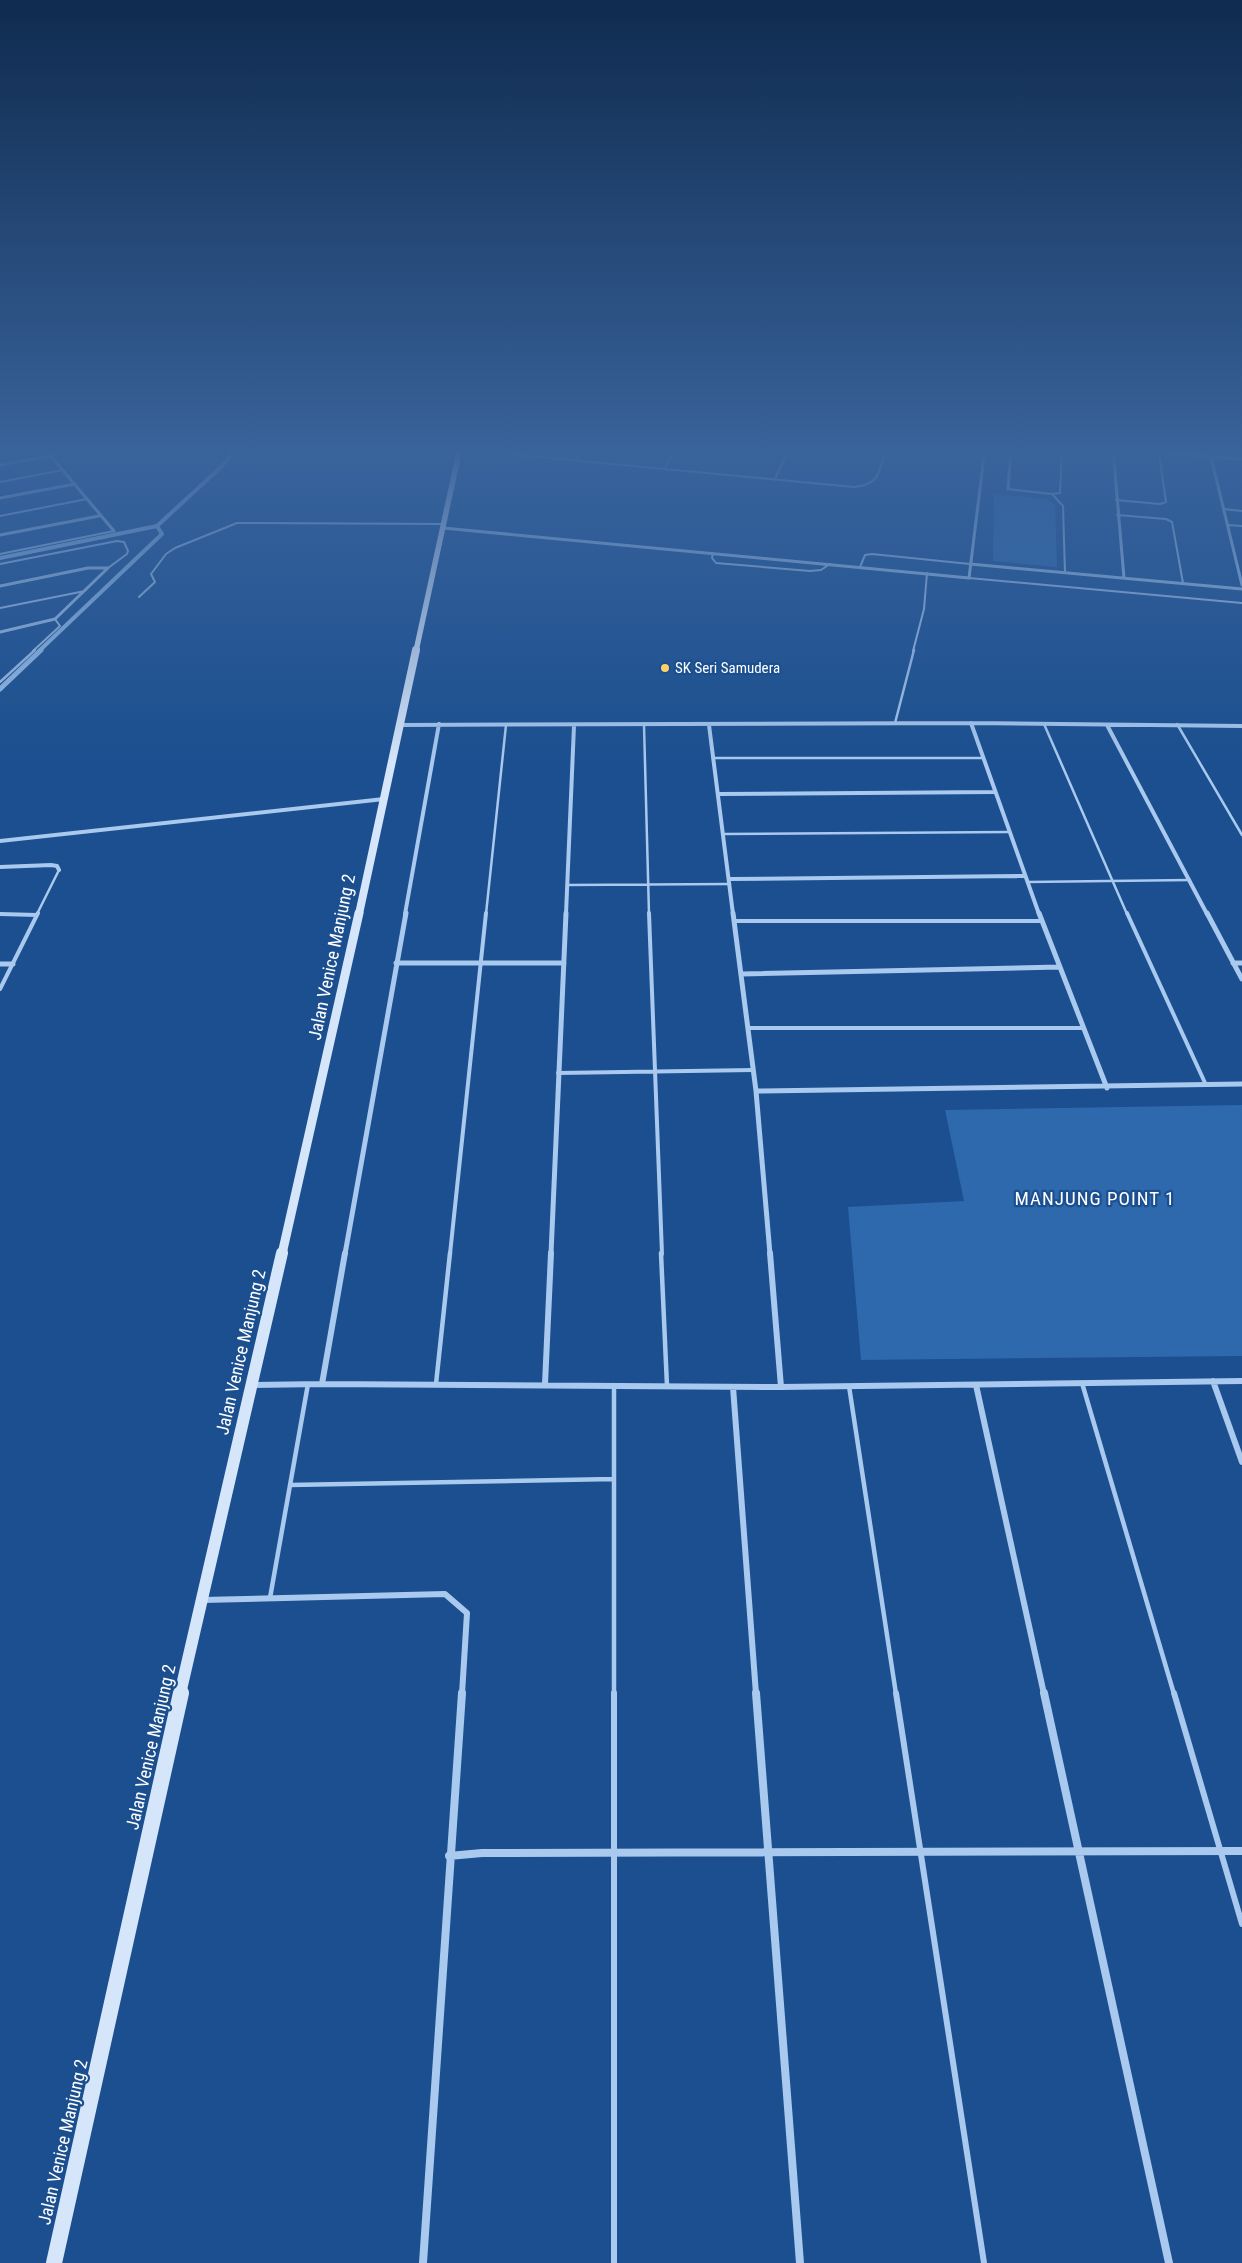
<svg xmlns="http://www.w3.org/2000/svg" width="1242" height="2263" viewBox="0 0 1242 2263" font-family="'Roboto Condensed',sans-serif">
	<rect width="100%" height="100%" fill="#1b4f8f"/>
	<path fill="#2e69ad" d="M994,494l54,5 7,7 2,61 -64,-6z
		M1242,1105v251l-381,4 -13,-153 116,-6 -19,-91z"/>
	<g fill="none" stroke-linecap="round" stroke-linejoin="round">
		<path stroke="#9cc4f0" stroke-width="4" d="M0,558l157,-32 64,-59 16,-19
			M39,651l123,-117 -5,-8"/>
		<path stroke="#9cc4f0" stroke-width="5" d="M0,689l41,-39"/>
		<path stroke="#a9c9ee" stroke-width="2" d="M494,448l3,5 357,34c27,-2 25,-17 32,-39
			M576,461l7,-13
			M665,468l11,-20
			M775,479l14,-31
			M0,482l63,-12
			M1008,489l44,5 8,-1 2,-45
			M1052,494l11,12 2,67
			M1116,500l44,4 6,-2 -7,-49
			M1223,509l19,2
			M1117,515l49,4 6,3 11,61
			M0,516l87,-17
			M1227,525l15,1
			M713,553l-1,5 4,5 94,8 11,-1 9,-6
			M0,554l114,-23
			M0,564l117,-23 7,1 4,9 -1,3 -19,14
			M860,567l5,-12 7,-1 98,10
			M969,578l273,25
			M139,597l16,-15 -4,-8 15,-20 9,-6 62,-25 206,1
			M0,608l85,-17
			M33,651l27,-25 -5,-7
			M913,651l11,-42 3,-36"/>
		<path stroke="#a9c9ee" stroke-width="2.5" d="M0,682l35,-32
			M895,723l19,-73
			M1044,724l83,190
			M1177,724l65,111
			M644,725l5,189
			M713,758h270
			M723,834l286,-2
			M1027,882l163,-2
			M567,885l163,-1
			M37,914l22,-44
			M486,914l20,-189"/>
		<path stroke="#a9c9ee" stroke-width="4" d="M649,913l13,341
			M1127,913l79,172
			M0,914l37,1
			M735,921h307
			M0,989l38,-76
			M749,1028h334
			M558,1073l195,-3
			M450,1254l36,-341"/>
		<path stroke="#a9c9ee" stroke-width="4.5" d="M661,1253l6,133
			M1082,1383l92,311
			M436,1384l14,-131
			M614,1385v309
			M849,1386l47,308
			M290,1485l324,-6
			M270,1598l38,-214"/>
		<path stroke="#a9c9ee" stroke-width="6" d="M614,1693v570
			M896,1693l88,570
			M1174,1693l68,231"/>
		<path stroke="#a9c9ee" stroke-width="3" d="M44,448l70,83
			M1100,448l142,11
			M1113,449l11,129
			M1211,457l31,128
			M0,465l50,-9
			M1008,489l3,-41
			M0,498l75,-14
			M443,528l526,50 16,-130
			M0,535l99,-19
			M970,564l272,25
			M0,586l88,-18h20
			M0,632l55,-13 53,-51"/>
		<path stroke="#a9c9ee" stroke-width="4" d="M971,723l68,191
			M399,725l572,-2 271,3
			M709,725l24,189
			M1107,725l100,189
			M718,794l276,-2
			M0,841l384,-42
			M0,867l51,-2 6,1 2,4
			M729,879l296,-3
			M405,914l34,-190
			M566,914l8,-188"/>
		<path stroke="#a9c9ee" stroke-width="5" d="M733,913l23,178 14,163
			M1039,913l68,175
			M1207,913l35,66
			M396,963h168
			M1233,963h9
			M0,964h13
			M742,974l317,-7
			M756,1091l486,-7
			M345,1254l61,-341
			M551,1254l15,-341"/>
		<path stroke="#a9c9ee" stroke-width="6" d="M345,1253l-23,131 459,3 461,-6
			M770,1253l11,134
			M1213,1381l29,81
			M545,1384l6,-131
			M253,1385l69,-1
			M976,1385l68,309
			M733,1387l23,307
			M203,1600l242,-6 22,19 -5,81"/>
		<path stroke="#a9c9ee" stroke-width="8" d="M756,1693l44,570
			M1044,1693l125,570
			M449,1856l33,-3 760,-2
			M423,2263l39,-570"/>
		<path stroke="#d6e6fa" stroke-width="5.5" d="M416,651l44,-203"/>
		<path stroke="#d6e6fa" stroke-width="8" d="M359,914l57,-264"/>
		<path stroke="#d6e6fa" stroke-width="9" d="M282,1254l77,-341"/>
		<path stroke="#d6e6fa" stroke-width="12" d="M180,1694l102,-441"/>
		<path stroke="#d6e6fa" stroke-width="16" d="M54,2263l127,-570"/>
	</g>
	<linearGradient id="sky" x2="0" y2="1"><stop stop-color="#0f2b4f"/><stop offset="0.59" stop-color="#39639b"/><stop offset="1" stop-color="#39639b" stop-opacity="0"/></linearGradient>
	<rect width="1242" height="765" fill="url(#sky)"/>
	<circle fill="#ffd166" stroke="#1b4f8f" stroke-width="2" cx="665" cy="668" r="5"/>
	<g text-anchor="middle" stroke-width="4.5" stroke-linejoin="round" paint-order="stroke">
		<g font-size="15" fill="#fff" stroke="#1b4f8f" text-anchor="start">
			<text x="675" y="673">SK Seri Samudera</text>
		</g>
		<g font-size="18" fill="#fff" stroke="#1b4f8f">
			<text transform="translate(332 957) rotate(-78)" y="6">Jalan Venice Manjung 2</text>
			<text transform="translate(241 1352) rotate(-77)" y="6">Jalan Venice Manjung 2</text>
			<text transform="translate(151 1747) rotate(-77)" y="6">Jalan Venice Manjung 2</text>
			<text transform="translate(63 2142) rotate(-77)" y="6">Jalan Venice Manjung 2</text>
		</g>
		<g font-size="19" letter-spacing="1" fill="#fff" stroke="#1b4f8f">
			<text x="1095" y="1205">MANJUNG POINT 1</text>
		</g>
	</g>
</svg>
